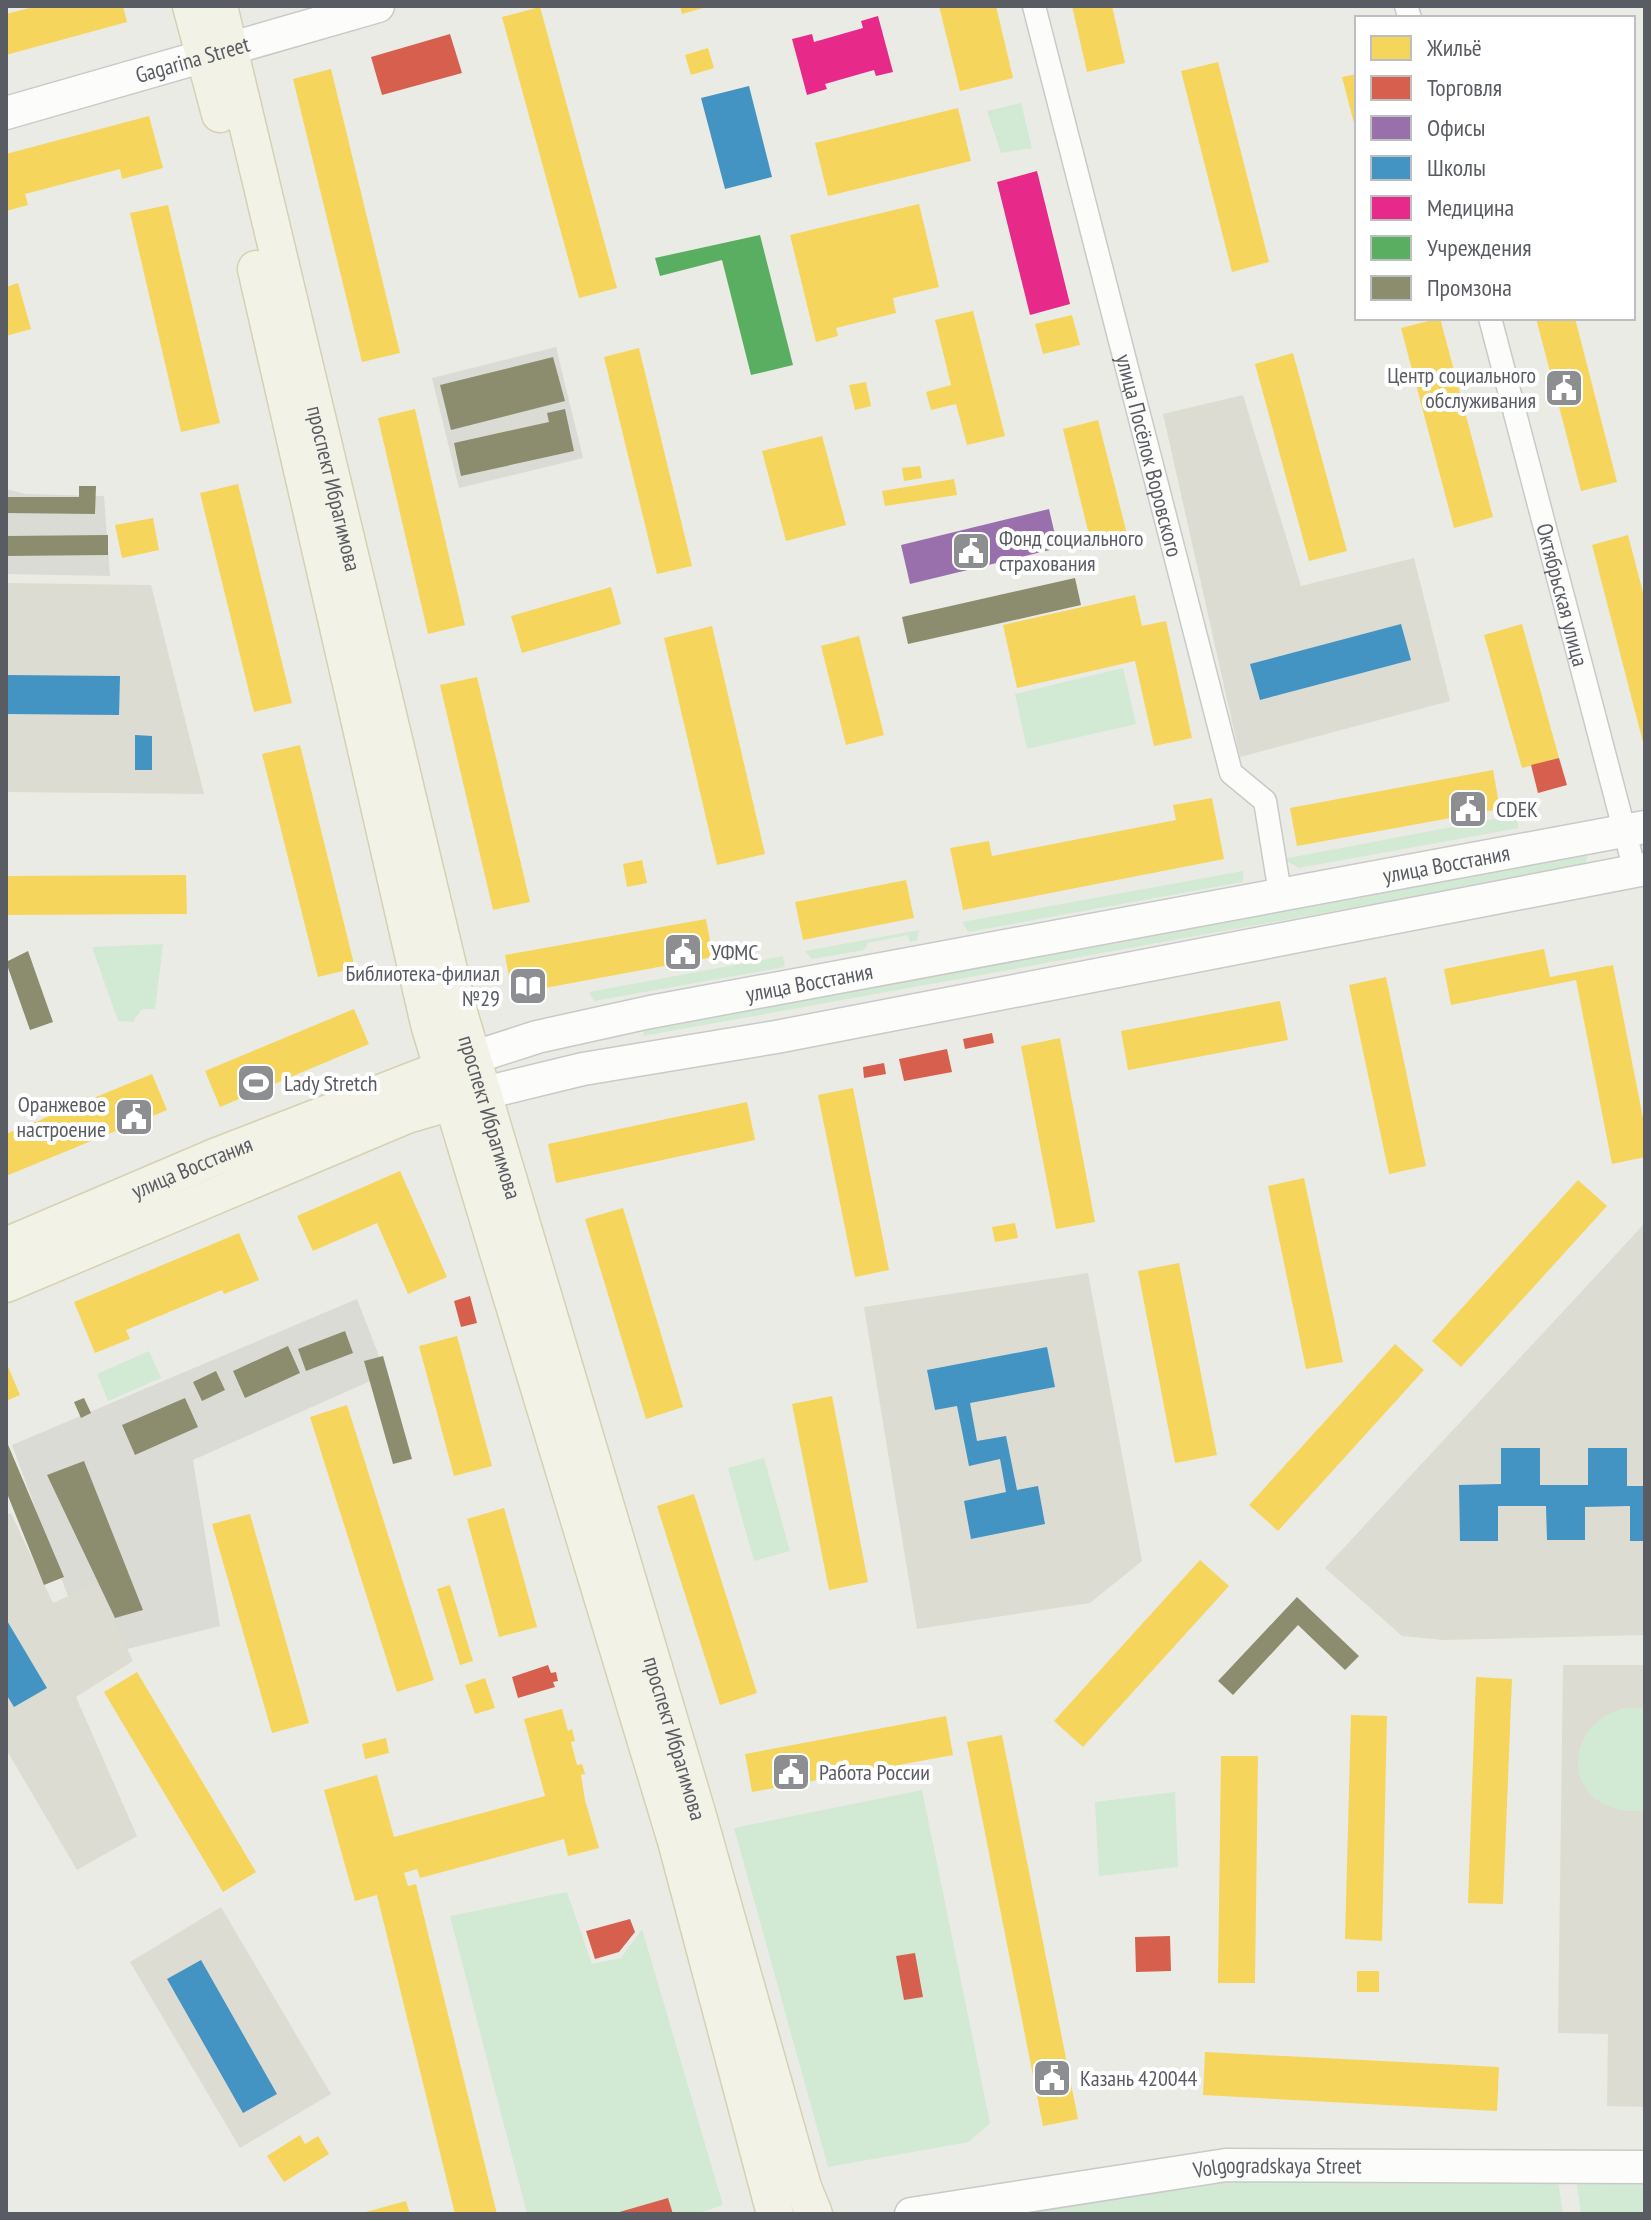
<svg xmlns="http://www.w3.org/2000/svg" width="1651" height="2220" viewBox="0 0 1651 2220" font-family="'PT Sans Narrow',sans-serif">
	<rect width="100%" height="100%" fill="#ebebe5"/>
	<path fill="#dbdbd5" d="M556,347l27,111 -124,30 -27,-110z
		M6,489l20,5 78,2 6,80 -104,-2z
		M357,1299l29,75 -193,86 27,166 -129,32 -79,-213z"/>
	<path fill="#dcdcd3" d="M1243,395l58,191 113,-28 36,143 -210,56 -77,-343z
		M6,583l145,2 53,209 -198,-2z
		M1645,1223v412l-201,5 -42,-4 -77,-68z
		M1088,1273l54,288 -52,42 -173,26 -53,-322z
		M11,1513l42,90 44,-20 36,78 -57,36 61,139 -60,34 -71,-121v-233z
		M1563,1665h82v442l-38,-1 1,-72 -50,-1z
		M221,1907l110,187 -91,54 -110,-186z"/>
	<path fill="#d2e9d4" d="M1021,103l11,45 -31,5 -14,-42z
		M1123,668l13,56 -109,25 -12,-55z
		M1515,815l4,13 -220,40 -16,-9z
		M1581,851l7,5 -4,10 -941,170 1,-5z
		M1243,871v11l-275,50 -6,-10z
		M919,930l-2,10 -7,2 -2,-7 -40,8 -4,7 -52,9 -7,-8z
		M163,944l-8,65h-13l-9,13 -15,-1 -26,-74z
		M783,956l2,11 -191,34 -5,-9z
		M149,1351l12,27 -53,23 -11,-27z
		M764,1458l26,93 -36,10 -26,-93z
		M1625,1708h20v103c-10,0 -22,1 -32,-3 -55,-19 -41,-88 12,-100z
		M922,1790l68,333 -21,19 -141,25 -94,-339z
		M1175,1792l3,75 -79,9 -4,-74z
		M567,1892l25,72 29,-6 21,-29 81,276 -28,9h-168l-77,-298z
		M1221,2175l337,6 5,33h-605z
		M1576,2179l69,1v34h-64z"/>
	<path fill="#f6d55c" d="M37,6h86l4,16 -121,33v-41z
		M680,6h27v1l-25,7z
		M939,6h57l17,72 -53,13z
		M1072,6h40l13,57 -38,9z
		M540,7l77,281 -38,10 -77,-281z
		M708,48l6,20 -23,7 -6,-20z
		M1218,62l51,200 -37,10 -51,-201z
		M331,69l69,284 -38,9 -69,-283z
		M1357,74v57h-1l-14,-54z
		M958,108l13,53 -143,35 -13,-53z
		M149,116l14,52 -41,11 -2,-10 -95,25 3,11 -22,6v-57z
		M919,204l20,83 -46,11 3,15 -60,15 2,8 -22,6 -26,-107z
		M168,205l52,218 -39,9 -51,-219z
		M18,283l13,46 -25,7v-49z
		M973,311l32,125 -38,9 -11,-41 -25,6 -5,-18 25,-7 -16,-65z
		M1072,315l8,30 -37,9 -8,-30z
		M1440,318l53,199 -39,11 -53,-200z
		M1536,318h39l42,164 -36,9z
		M639,348l53,218 -35,8 -53,-217z
		M1293,353l54,198 -38,10 -54,-197z
		M866,382l5,24 -16,4 -6,-25z
		M415,409l50,216 -37,9 -50,-216z
		M1098,420l29,114 -36,9 -28,-114z
		M822,436l24,89 -60,16 -24,-90z
		M920,466l2,12 -18,3 -2,-13z
		M954,479l3,16 -72,11 -3,-15z
		M238,484l54,219 -38,9 -54,-219z
		M153,518l6,32 -37,8 -7,-33z
		M1628,535l17,65 -1,146 -52,-201z
		M611,587l10,37 -99,29 -11,-37z
		M1135,595l7,31 24,-5 26,117 -38,8 -19,-85 -118,27 -14,-63z
		M1522,624l37,134 -37,10 -38,-133z
		M712,626l53,228 -48,11 -53,-227z
		M859,636l25,99 -38,10 -25,-99z
		M477,677l53,225 -37,8 -53,-225z
		M300,745l55,223 -37,9 -56,-223z
		M1493,770l7,39 -203,37 -7,-38z
		M1212,798l12,61 -261,51 -13,-62 39,-7 3,15 184,-36 -3,-15z
		M642,860l5,23 -20,4 -4,-23z
		M186,875l1,39 -181,1v-39z
		M906,880l8,38 -111,22 -8,-38z
		M706,919l7,38 -201,37 -7,-39z
		M1544,949l6,28 63,-12 32,163v29l-33,7 -36,-184 -125,25 -7,-36z
		M1386,977l40,189 -37,8 -40,-189z
		M1280,1001l8,39 -160,30 -7,-39z
		M354,1009l15,35 -149,63 -15,-36z
		M1060,1038l35,184 -39,7 -35,-183z
		M152,1074l15,36 -161,66v-42z
		M853,1088l36,182 -34,7 -37,-182z
		M747,1102l8,38 -199,43 -8,-39z
		M400,1171l47,106 -39,17 -31,-71 -64,28 -16,-35z
		M1304,1178l39,184 -37,7 -38,-183z
		M1578,1180l29,26 -146,161 -29,-26z
		M623,1208l60,199 -37,12 -61,-200z
		M1015,1223l3,15 -23,4 -3,-15z
		M239,1233l20,47 -35,14 -2,-4 -96,40 4,9 -35,14 -21,-51z
		M1179,1263l38,192 -42,8 -37,-192z
		M457,1336l35,130 -38,10 -35,-130z
		M1395,1344l29,26 -146,161 -29,-26z
		M6,1362l14,33 -14,6z
		M832,1396l36,186 -39,8 -37,-186z
		M347,1405l87,275 -37,12 -87,-275z
		M694,1494l63,199 -37,12 -63,-199z
		M504,1508l33,119 -38,10 -32,-118z
		M250,1514l59,209 -37,10 -60,-209z
		M1200,1560l29,26 -146,161 -29,-26z
		M450,1585l23,76 -13,4 -23,-76z
		M137,1672l119,200 -33,20 -119,-200z
		M1476,1677l36,2 -9,225 -35,-1z
		M485,1678l10,30 -20,6 -10,-29z
		M562,1709l6,22 4,-2 3,12 -4,1 6,23 5,-1 3,10 -4,1 4,25 14,48 -31,8 -4,-17 -144,39 -3,-9 -13,4 4,13 8,-2 81,330h-42l-78,-319 -22,6 -31,-111 53,-15 17,62 151,-41 -21,-77z
		M1351,1715l36,1 -5,225 -37,-2z
		M946,1716l7,39 -201,37 -7,-38z
		M1002,1735l76,384 -35,7 -76,-384z
		M386,1738l3,15 -24,6 -3,-15z
		M1221,1756h37l-3,227h-37z
		M1357,1971h22v21h-22z
		M1205,2052l294,15 -2,44 -294,-16z
		M300,2135l5,9 13,-8 11,18 -45,28 -17,-26z
		M406,2201l4,13h-48v-1z"/>
	<path fill="#d6604d" d="M450,34l12,39 -80,22 -11,-38z
		M1559,758l8,27 -29,8 -7,-28z
		M992,1033l2,10 -29,6 -2,-10z
		M947,1049l5,23 -48,9 -5,-22z
		M884,1063l2,11 -22,4 -1,-11z
		M470,1296l7,27 -16,4 -7,-26z
		M548,1665l3,8 5,-1 2,9 -5,1 2,5 -37,11 -6,-21z
		M630,1919l5,13 -16,20 -24,7 -9,-28z
		M1170,1936l1,35 -35,1 -1,-35z
		M915,1953l8,44 -19,3 -8,-44z
		M668,2198l5,16h-57v-1z"/>
	<path fill="#9970ab" d="M1049,509l9,39 -148,36 -9,-39z"/>
	<path fill="#4393c3" d="M749,86l23,91 -47,12 -24,-91z
		M1401,624l10,36 -151,40 -10,-36z
		M6,675l114,1 -1,39 -113,-1z
		M135,735l17,1v34h-17z
		M1047,1347l8,40 -85,16 7,38 29,-5 11,54 21,-4 7,38 -74,15 -7,-38 42,-9 -6,-33 -31,7 -12,-60 -22,4 -8,-40z
		M1501,1448h39v37h48v-37h39v38h18v55h-15v-35l-45,1v33h-38l-1,-34h-48v35h-38l-1,-56 42,-1z
		M6,1619l41,69 -33,19 -8,-13z
		M201,1960l76,134 -34,19 -76,-134z"/>
	<path fill="#e7298a" d="M878,16l15,56 -17,4 -2,-6 -49,14 2,5 -20,6 -15,-56 20,-5 2,8 49,-14 -2,-7z
		M1037,171l33,133 -40,11 -33,-133z"/>
	<path fill="#5aae61" d="M760,235l33,130 -42,10 -29,-115 -62,16 -5,-18z"/>
	<path fill="#8c8c6e" d="M553,357l12,44 -114,29 -11,-45z
		M565,409l9,42 -113,25 -7,-33 95,-21 -2,-9z
		M79,486h17l-1,28 -89,-1v-16h73z
		M108,535v20l-102,1v-20z
		M1075,578l6,27 -173,39 -6,-27z
		M28,951l25,71 -23,8 -24,-68z
		M345,1331l8,22 -47,18 -8,-22z
		M288,1346l12,27 -55,25 -12,-27z
		M383,1356l29,103 -19,5 -29,-103z
		M216,1371l9,19 -23,11 -9,-19z
		M84,1398l7,15 -10,5 -7,-16z
		M185,1398l13,29 -63,28 -13,-30z
		M6,1440l58,137 -20,8 -38,-94z
		M84,1461l59,149 -28,8 -68,-143z
		M1297,1597l62,59 -14,14 -47,-45 -65,70 -15,-14z"/>
	<g fill="none" stroke-linecap="round" stroke-linejoin="round">
		<defs>
			<g id="street">
				<path id="s1" d="M1034,6l197,767 34,28 15,92"/>
				<path d="M1406,6l4,12"/>
				<path id="s2" d="M1490,318l145,553"/>
			</g>
			<g id="secondary">
				<path id="s3" d="M6,113l372,-107"/>
				<path id="s4" d="M472,1058l65,-21 113,-25 995,-185"/>
				<path d="M484,1093l99,-24 193,-32 869,-168"/>
				<path id="s5" d="M911,2214l315,-49 419,2"/>
			</g>
			<g id="primary">
				<path d="M191,6l29,108"/>
				<path id="s6" d="M219,6l241,1010 236,793 107,378 11,27"/>
				<path d="M256,269l173,755 247,817 99,373"/>
				<path id="s7" d="M6,1246l211,-90 246,-95"/>
				<path d="M6,1284l401,-169 68,-20"/>
			</g>
		</defs>
		<use href="#street" stroke="#c9c9c8" stroke-width="25"/>
		<use href="#secondary" stroke="#c9c9c9" stroke-width="35"/>
		<use href="#primary" stroke="#d4d2b2" stroke-width="39"/>
		<use href="#street" stroke="#fcfcfb" stroke-width="22"/>
		<use href="#secondary" stroke="#fcfcfb" stroke-width="32"/>
		<use href="#primary" stroke="#f2f2e7" stroke-width="36"/>
	</g>
	<defs>
		<symbol id="civic-square" viewBox="-11 -11 22 22"><rect x="-9" y="-9" width="18" height="18" rx="4" fill="#8d8e91" stroke="#fff"/><path d="M-.6-6.5H3V-4.5H.6V-3L4-1V1h2V6H-6V1h2V-1L-.6-3ZM-1.2 2.5V6h2.4V2.5Z" fill="#fff"/></symbol>
		<symbol id="library-square" viewBox="-11 -11 22 22"><rect x="-9" y="-9" width="18" height="18" rx="4" fill="#8d8e91" stroke="#fff"/><path d="M-6-4Q-3-5.5-.7-3.5V5Q-3 3-6 4ZM6-4Q3-5.5 .7-3.5V5Q3 3 6 4Z" fill="#fff"/></symbol>
		<symbol id="stadium-square" viewBox="-11 -11 22 22"><rect x="-9" y="-9" width="18" height="18" rx="4" fill="#8d8e91" stroke="#fff"/><path d="M0-5a6.5 5 0 1 0 0 10a6.5 5 0 1 0 0-10ZM-3.5-1.8h7v3.6h-7Z" fill="#fff"/></symbol>
	</defs>
	<g fill-rule="evenodd">
		<use href="#civic-square" x="1542" y="366" width="44" height="44"/>
		<use href="#civic-square" x="949" y="529" width="44" height="44"/>
		<use href="#civic-square" x="1446" y="787" width="44" height="44"/>
		<use href="#civic-square" x="661" y="930" width="44" height="44"/>
		<use href="#library-square" x="506" y="964" width="44" height="44"/>
		<use href="#stadium-square" x="234" y="1061" width="44" height="44"/>
		<use href="#civic-square" x="112" y="1095" width="44" height="44"/>
		<use href="#civic-square" x="769" y="1750" width="44" height="44"/>
		<use href="#civic-square" x="1030" y="2056" width="44" height="44"/>
	</g>
	<g text-anchor="middle" stroke-width="8" stroke-linejoin="round" paint-order="stroke">
		<g font-size="22" fill="#5a5c64" stroke="#fff">
			<text dy="8" stroke="none"><textPath href="#s3" startOffset="194">Gagarina Street</textPath></text>
			<text dy="8" stroke="none"><textPath href="#s1" startOffset="464">улица Посёлок Воровского</textPath></text>
			<text dy="8" stroke="none"><textPath href="#s6" startOffset="496">проспект Ибрагимова</textPath></text>
			<text dy="8" stroke="none"><textPath href="#s2" startOffset="286">Октябрьская улица</textPath></text>
			<text dy="8" stroke="none"><textPath href="#s4" startOffset="994">улица Восстания</textPath></text>
			<text dy="8" stroke="none"><textPath href="#s4" startOffset="346">улица Восстания</textPath></text>
			<text dy="8" stroke="none"><textPath href="#s6" startOffset="1144">проспект Ибрагимова</textPath></text>
			<text dy="8" stroke="none"><textPath href="#s7" startOffset="202">улица Восстания</textPath></text>
			<text dy="8" stroke="none"><textPath href="#s6" startOffset="1792">проспект Ибрагимова</textPath></text>
			<text dy="8" stroke="none"><textPath href="#s5" startOffset="370">Volgogradskaya Street</textPath></text>
		</g>
		<g font-size="22" fill="#5a5c64" stroke="#fff" text-anchor="start">
			<text x="1536" y="383" text-anchor="end">Центр социального<tspan x="1536" dy="25">обслуживания</tspan></text>
			<text x="999" y="546">Фонд социального<tspan x="999" dy="25">страхования</tspan></text>
			<text x="1496" y="817">CDEK</text>
			<text x="711" y="960">УФМС</text>
			<text x="500" y="981" text-anchor="end">Библиотека-филиал<tspan x="500" dy="25">№29</tspan></text>
			<text x="284" y="1091">Lady Stretch</text>
			<text x="106" y="1112" text-anchor="end">Оранжевое<tspan x="106" dy="25">настроение</tspan></text>
			<text x="819" y="1780">Работа России</text>
			<text x="1080" y="2086">Казань 420044</text>
		</g>
	</g>
	<rect width="1651" height="2220" fill="none" stroke="#5a5c64" stroke-width="16"/>
	<rect x="1355" y="16" width="280" height="304" fill="#ffffff" stroke="#bdbec1" stroke-width="2"/>
	<rect x="1371" y="36" width="40" height="24" fill="#f6d55c" stroke="#bdbec1" stroke-width="2"/>
	<text x="1427" y="56" font-size="24" fill="#5a5c64">Жильё</text>
	<rect x="1371" y="76" width="40" height="24" fill="#d6604d" stroke="#bdbec1" stroke-width="2"/>
	<text x="1427" y="96" font-size="24" fill="#5a5c64">Торговля</text>
	<rect x="1371" y="116" width="40" height="24" fill="#9970ab" stroke="#bdbec1" stroke-width="2"/>
	<text x="1427" y="136" font-size="24" fill="#5a5c64">Офисы</text>
	<rect x="1371" y="156" width="40" height="24" fill="#4393c3" stroke="#bdbec1" stroke-width="2"/>
	<text x="1427" y="176" font-size="24" fill="#5a5c64">Школы</text>
	<rect x="1371" y="196" width="40" height="24" fill="#e7298a" stroke="#bdbec1" stroke-width="2"/>
	<text x="1427" y="216" font-size="24" fill="#5a5c64">Медицина</text>
	<rect x="1371" y="236" width="40" height="24" fill="#5aae61" stroke="#bdbec1" stroke-width="2"/>
	<text x="1427" y="256" font-size="24" fill="#5a5c64">Учреждения</text>
	<rect x="1371" y="276" width="40" height="24" fill="#8c8c6e" stroke="#bdbec1" stroke-width="2"/>
	<text x="1427" y="296" font-size="24" fill="#5a5c64">Промзона</text>
</svg>
